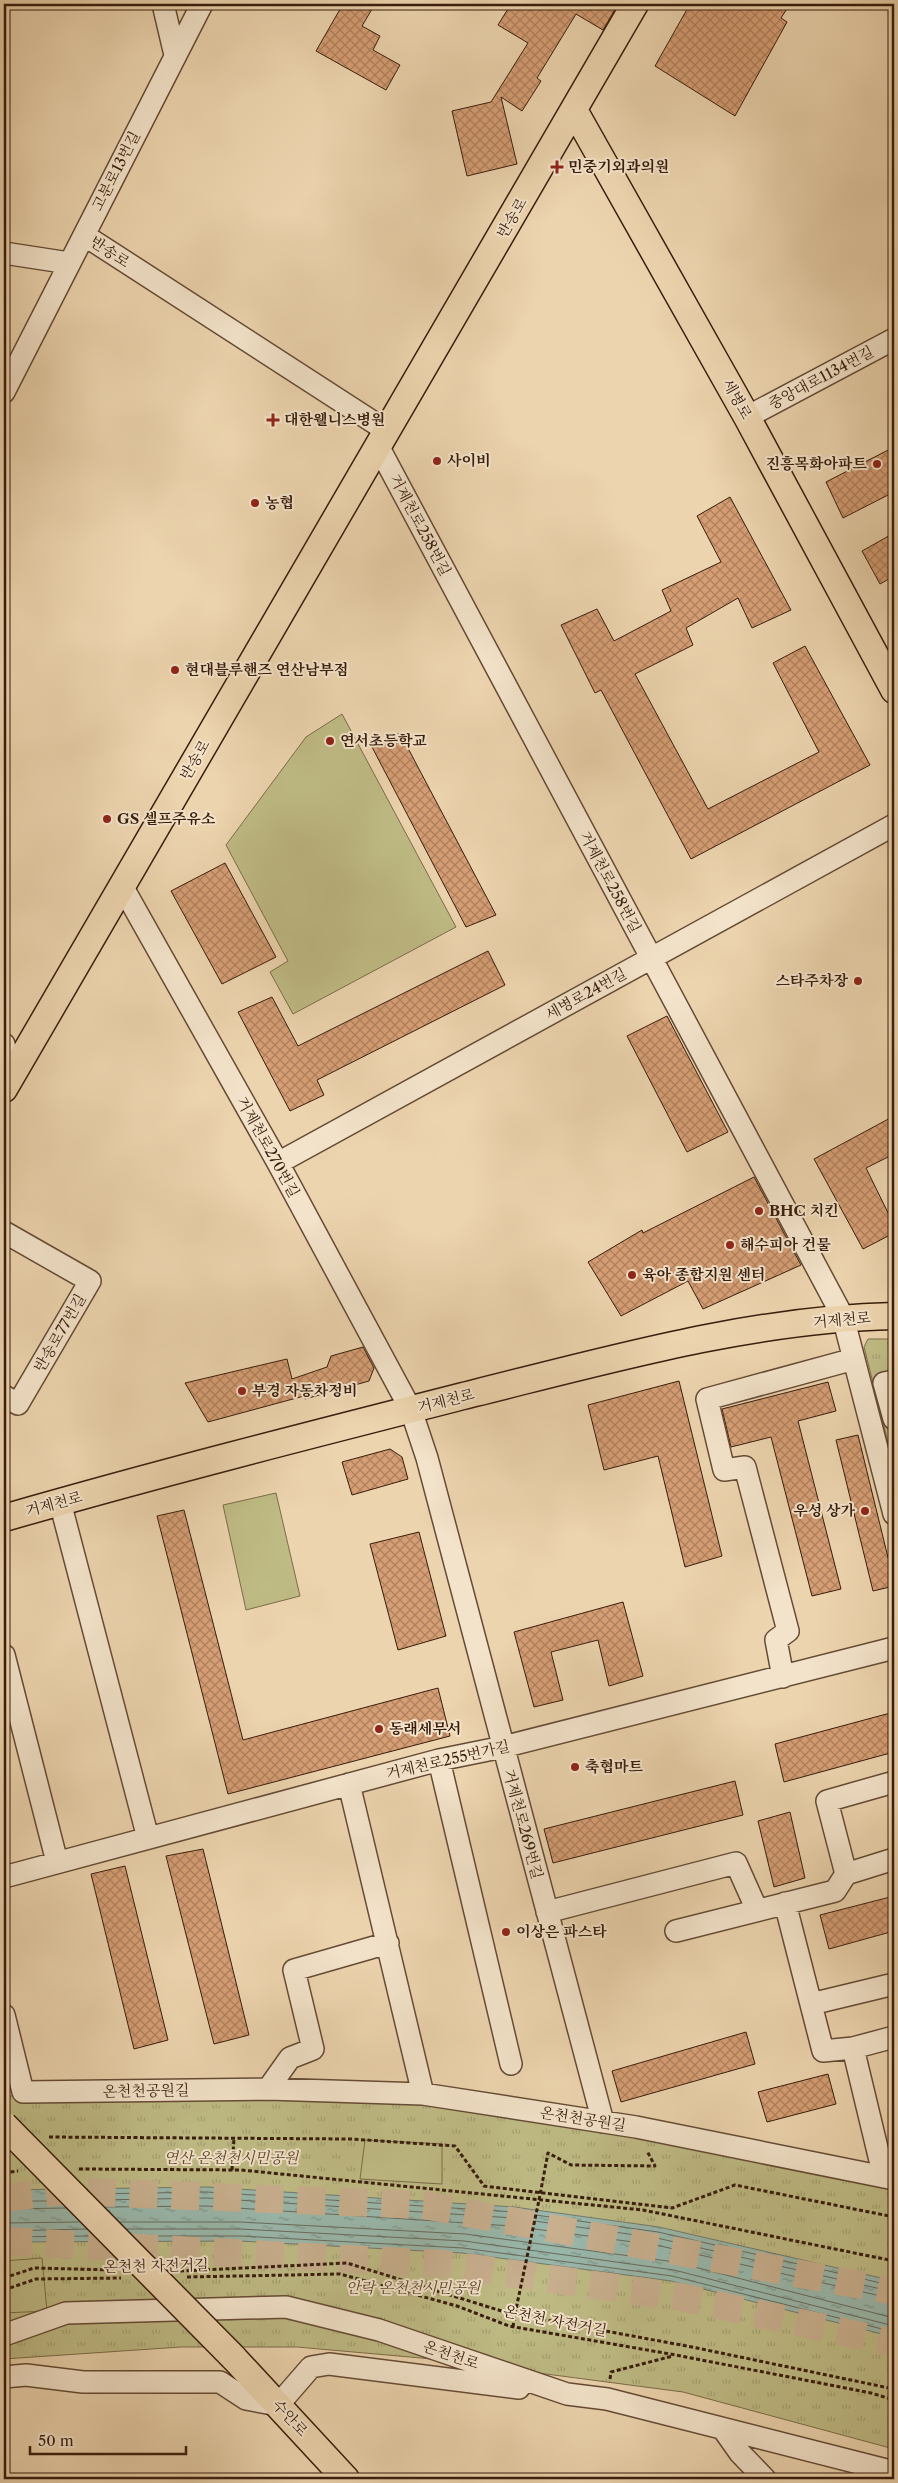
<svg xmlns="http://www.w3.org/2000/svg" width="898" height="2483" viewBox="0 0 898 2483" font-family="'Libre Caslon Text','Noto Serif KR',serif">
	<defs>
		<pattern id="grass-tufts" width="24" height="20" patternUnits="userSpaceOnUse" patternTransform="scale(1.25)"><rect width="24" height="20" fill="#bfbb85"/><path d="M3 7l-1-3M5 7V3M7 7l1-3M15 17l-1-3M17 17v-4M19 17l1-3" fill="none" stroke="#a5a072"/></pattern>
		<pattern id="water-ripples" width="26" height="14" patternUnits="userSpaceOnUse" patternTransform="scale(1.25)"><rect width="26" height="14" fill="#99b8ac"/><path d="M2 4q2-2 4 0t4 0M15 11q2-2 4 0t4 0" fill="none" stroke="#7e958a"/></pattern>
		<pattern id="building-cross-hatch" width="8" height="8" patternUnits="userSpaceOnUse" patternTransform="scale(1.25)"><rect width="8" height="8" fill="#d69e74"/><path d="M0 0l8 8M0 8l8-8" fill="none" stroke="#af805e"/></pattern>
	</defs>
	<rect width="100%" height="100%" fill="#ecd4ae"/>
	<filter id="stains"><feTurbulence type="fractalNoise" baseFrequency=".004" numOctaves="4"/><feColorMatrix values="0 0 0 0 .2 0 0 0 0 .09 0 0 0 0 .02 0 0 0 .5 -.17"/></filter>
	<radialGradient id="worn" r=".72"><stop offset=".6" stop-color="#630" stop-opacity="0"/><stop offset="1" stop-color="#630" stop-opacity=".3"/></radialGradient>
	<path fill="url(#grass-tufts)" stroke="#7c6c49" d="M868,1339h26v127l-30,-119z
		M4,2096l421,2 469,87v264l-211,-57 -251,-33 -135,-12h-116l-177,12z"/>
	<path fill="#bfbb85" stroke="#7c6c49" d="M342,714l114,213 -163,87 -23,-42 18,-11 -62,-116 80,-108z
		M276,1493l24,103 -54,14 -23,-105z
		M365,2140l77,4v40l-82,-5z
		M42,2258l5,53 -43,2v-52z"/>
	<path fill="url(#water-ripples)" stroke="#727a6c" d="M207,2187l307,20 145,20 235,54v56l-223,-56 -209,-28 -223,-12 -235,1v-52z"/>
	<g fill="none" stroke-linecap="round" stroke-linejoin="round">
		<path stroke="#686a5c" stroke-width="1" d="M92,2194l115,-2 307,20 144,20 236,54
			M98,2200l109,-2 306,20 144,20 237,54
			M4,2201h54
			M105,2207l101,-1 306,20 144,19 238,54
			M4,2209l62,-1
			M120,2222h120l225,12 210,28 219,56
			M4,2223l75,-1
			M127,2229h113l224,12 210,29 220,56
			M4,2231l83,-2
			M133,2236h107l223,12 209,28 222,56
			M4,2237l89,-1"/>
	</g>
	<path fill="url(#building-cross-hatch)" stroke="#381d0d" d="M343,4h32l-13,22 18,10 -7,14 27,15 -14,25 -70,-39z
		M511,4h107l-15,26 -27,-16 -39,64 4,3 -19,30 -21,-14 16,67 -50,12 -15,-65 39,-9 37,-59 -30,-18z
		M690,4h100l-9,14 6,4 -52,94 -80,-50z
		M894,447v45l-51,26 -17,-36z
		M730,497l61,113 -39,18 -14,-30 -52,30 7,17 -58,29 73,135 111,-57 -46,-89 32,-17 65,119 -179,94 -90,-169 -6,3 -34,-68 36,-16 17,32 57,-30 -9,-21 59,-28 -24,-46z
		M894,533v43l-14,8 -18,-33z
		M400,733l96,182 -30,12 -94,-180z
		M225,863l51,94 -54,27 -51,-93z
		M488,951l17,34 -188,95 7,15 -34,16 -52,-99 34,-15 26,49z
		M667,1016l61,116 -41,20 -60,-116z
		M894,1116v38l-28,14 28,57v8l-31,16 -49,-90z
		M754,1177l47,88 -98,44 -15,-28 -67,35 -33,-54 54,-32 1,3z
		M363,1347l11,21 -5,13 -64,18 -1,-3 -96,26 -23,-39 102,-24 5,20 35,-12 4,-11z
		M679,1381l43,175 -37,11 -27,-111 -54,14 -16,-65z
		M828,1382l8,29 -38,10 43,168 -29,7 -41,-159 -40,10 -9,-38z
		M858,1435l36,147v4l-21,5 -37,-151z
		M390,1449l12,8 6,22 -56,16 -10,-33z
		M184,1510l59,230 195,-52 12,48 -222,58 -71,-278z
		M419,1532l27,104 -48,14 -28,-106z
		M623,1602l20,74 -34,10 -11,-46 -47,12 12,48 -29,7 -20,-75z
		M894,1712v40l-110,30 -9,-38z
		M735,1781l8,34 -190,48 -9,-34z
		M790,1812l15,66 -31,9 -16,-66z
		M203,1849l46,186 -35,9 -48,-188z
		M125,1866l43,174 -34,9 -43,-175z
		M894,1896v35l-65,18 -9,-34z
		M746,2032l9,32 -134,38 -9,-31z
		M828,2074l8,30 -69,18 -9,-30z"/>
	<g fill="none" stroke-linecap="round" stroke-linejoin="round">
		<path stroke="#c8af8e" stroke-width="28" stroke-dasharray="28 14" stroke-linecap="butt" d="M4,2198l58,-7 362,14 470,86
			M4,2241l439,23 238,33 213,46"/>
		<defs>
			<path id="minor" d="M163,4l12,51
				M84,235l303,196
				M4,253l65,10
				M4,392l198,-388
				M747,417l147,-78
				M378,446l465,871 51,197
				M122,886l156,277 133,247 16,48 176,664
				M4,1044l7,32
				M278,1163l616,-338
				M4,1232l86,49 -72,123 -14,-8
				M894,1381l-10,2 10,36
				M60,1502l88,336
				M4,1655l53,207
				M783,1677l-7,-37 12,-9 -43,-164 -21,3 -17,-71 147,-40
				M439,1760l72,304
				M349,1784l74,310
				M846,1874l-19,-73 67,-19
				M4,1877l435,-117 64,-13 391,-99
				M785,1903l38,148 30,-3
				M547,1912l189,-49 21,47
				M676,1931l159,-40 11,-17 48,-15
				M811,2004l83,-20
				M4,2015l19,77 245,-3 155,5 213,33 258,52
				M268,2089l22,-31 23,-9 -19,-79 94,-27
				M884,2177l-31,-129 41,-11
				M4,2335l62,-22 220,-6 93,23 188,64 40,5 287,73
				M4,2377l22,-2 57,7h137l26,17 32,6 33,-38 18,-3 190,24
				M723,2429l17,24 25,26"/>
			<path id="major" d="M574,110l173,307 147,273
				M4,1089l631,-1085
				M4,1518c156,-45 314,-85 471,-125 137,-34 277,-74 419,-77
				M233,2357l113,122"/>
		</defs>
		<use href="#minor" stroke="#654b35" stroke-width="24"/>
		<use href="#major" stroke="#381d0d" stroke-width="29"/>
		<path stroke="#381d0d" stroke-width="3" stroke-dasharray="4 2.5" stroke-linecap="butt" d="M49,2137l302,2 104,7 29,40 188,22 63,-23 159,32
			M79,2169l162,1 402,40 251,51
			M232,2170l2,-32
			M4,2173l14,-2
			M539,2200l9,-47 23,12 84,1 -8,-15
			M180,2271l167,-8 161,50 184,34 202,42
			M187,2277l153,-3 117,32 52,20 167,29 195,38 23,7
			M4,2278l30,-10 80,2
			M4,2290l32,-11 85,-1
			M513,2327l2,-13
			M610,2379l1,-7 62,-16"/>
		<use href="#minor" stroke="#f3e3ca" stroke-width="21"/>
		<use href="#major" stroke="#ecd4ae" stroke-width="26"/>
		<defs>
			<path id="major-bridge" d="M4,2125l229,232"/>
		</defs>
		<use href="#major-bridge" stroke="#381d0d" stroke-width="29" stroke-linecap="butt"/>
		<path stroke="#381d0d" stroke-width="3" stroke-dasharray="4 2.5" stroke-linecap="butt" d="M515,2314l24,-114"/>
		<use href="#major-bridge" stroke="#ecd4ae" stroke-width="26"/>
	</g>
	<g fill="#8f2418" stroke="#f3e3ca" stroke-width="2">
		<path d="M554.5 159.5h5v5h5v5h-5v5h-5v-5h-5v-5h5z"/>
		<path d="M270.5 412.5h5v5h5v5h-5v5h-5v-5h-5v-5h5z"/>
		<circle cx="437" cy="461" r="5"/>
		<circle cx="877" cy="464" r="5"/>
		<circle cx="255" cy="503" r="5"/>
		<circle cx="175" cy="670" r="5"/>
		<circle cx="330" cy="741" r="5"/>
		<circle cx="107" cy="819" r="5"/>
		<circle cx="858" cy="981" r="5"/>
		<circle cx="759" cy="1211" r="5"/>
		<circle cx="730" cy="1245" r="5"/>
		<circle cx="632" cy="1275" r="5"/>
		<circle cx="242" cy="1391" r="5"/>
		<circle cx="865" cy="1511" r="5"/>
		<circle cx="379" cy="1729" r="5"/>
		<circle cx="575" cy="1767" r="5"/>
		<circle cx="506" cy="1932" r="5"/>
	</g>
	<g text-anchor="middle" stroke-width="4" stroke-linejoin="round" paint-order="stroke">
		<g font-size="15" font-weight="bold" fill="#381d0d" stroke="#f3e3ca" text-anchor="start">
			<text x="568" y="172">민중기외과의원</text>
			<text x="284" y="425">대한웰니스병원</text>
			<text x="447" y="466">사이비</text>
			<text x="867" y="469" text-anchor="end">진흥목화아파트</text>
			<text x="265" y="508">농협</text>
			<text x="185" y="675">현대블루핸즈 연산남부점</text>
			<text x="340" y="746">연서초등학교</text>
			<text x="117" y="824">GS 셀프주유소</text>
			<text x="848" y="986" text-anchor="end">스타주차장</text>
			<text x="769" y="1216">BHC 치킨</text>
			<text x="740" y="1250">해수피아 건물</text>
			<text x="642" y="1280">육아 종합지원 센터</text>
			<text x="252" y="1396">부경 자동차정비</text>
			<text x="855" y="1516" text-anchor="end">우성 상가</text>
			<text x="389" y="1734">동래세무서</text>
			<text x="585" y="1772">축협마트</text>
			<text x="516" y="1937">이상은 파스타</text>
		</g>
		<g font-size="15" fill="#381d0d" stroke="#f3e3ca">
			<text transform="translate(116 171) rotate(-63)" y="5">고분로13번길</text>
			<text transform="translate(512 218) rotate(-60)" y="5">반송로</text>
			<text transform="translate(110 252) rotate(33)" y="5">반송로</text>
			<text transform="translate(821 378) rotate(-28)" y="5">중앙대로1134번길</text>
			<text transform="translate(737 399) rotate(61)" y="5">세병로</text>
			<text transform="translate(420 525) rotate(62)" y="5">거제천로258번길</text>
			<text transform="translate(195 760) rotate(-60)" y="5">반송로</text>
			<text transform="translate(610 882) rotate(62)" y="5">거제천로258번길</text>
			<text transform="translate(586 994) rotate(-29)" y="5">세병로24번길</text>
			<text transform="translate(268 1147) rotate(61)" y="5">거제천로270번길</text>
			<text transform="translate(842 1320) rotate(-5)" y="5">거제천로</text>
			<text transform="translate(60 1333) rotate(-60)" y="5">반송로77번길</text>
			<text transform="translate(446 1401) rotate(-14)" y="5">거제천로</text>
			<text transform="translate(54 1504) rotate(-15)" y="5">거제천로</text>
			<text transform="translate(448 1760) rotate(-13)" y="5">거제천로255번가길</text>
			<text transform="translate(523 1824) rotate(75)" y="5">거제천로269번길</text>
			<text transform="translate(146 2091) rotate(-1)" y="5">온천천공원길</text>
			<text transform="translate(583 2119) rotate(9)" y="5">온천천공원길</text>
			<text transform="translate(156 2266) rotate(-1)" y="5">온천천 자전거길</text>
			<text transform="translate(555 2321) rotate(11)" y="5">온천천 자전거길</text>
			<text transform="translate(451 2355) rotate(19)" y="5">온천천로</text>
			<text transform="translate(290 2418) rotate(47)" y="5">수안로</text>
		</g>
		<g font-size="15" font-style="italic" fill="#5a442b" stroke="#f3e3ca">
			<text x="231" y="2163">연산 온천천시민공원</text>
			<text x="413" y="2293">안락 온천천시민공원</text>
		</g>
	</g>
	<rect width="898" height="2483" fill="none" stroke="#ecd4ae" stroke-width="20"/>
	<rect x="5" y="5" width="888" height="2473" fill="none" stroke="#381d0d" stroke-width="2.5"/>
	<rect x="10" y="10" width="878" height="2463" fill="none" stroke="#381d0d"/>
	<path d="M30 2446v8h156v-8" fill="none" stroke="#381d0d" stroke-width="2.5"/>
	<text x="38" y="2446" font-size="15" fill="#381d0d" stroke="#f3e3ca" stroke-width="4" paint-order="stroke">50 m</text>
	<rect width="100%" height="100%" filter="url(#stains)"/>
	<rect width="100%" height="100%" fill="url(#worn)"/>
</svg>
